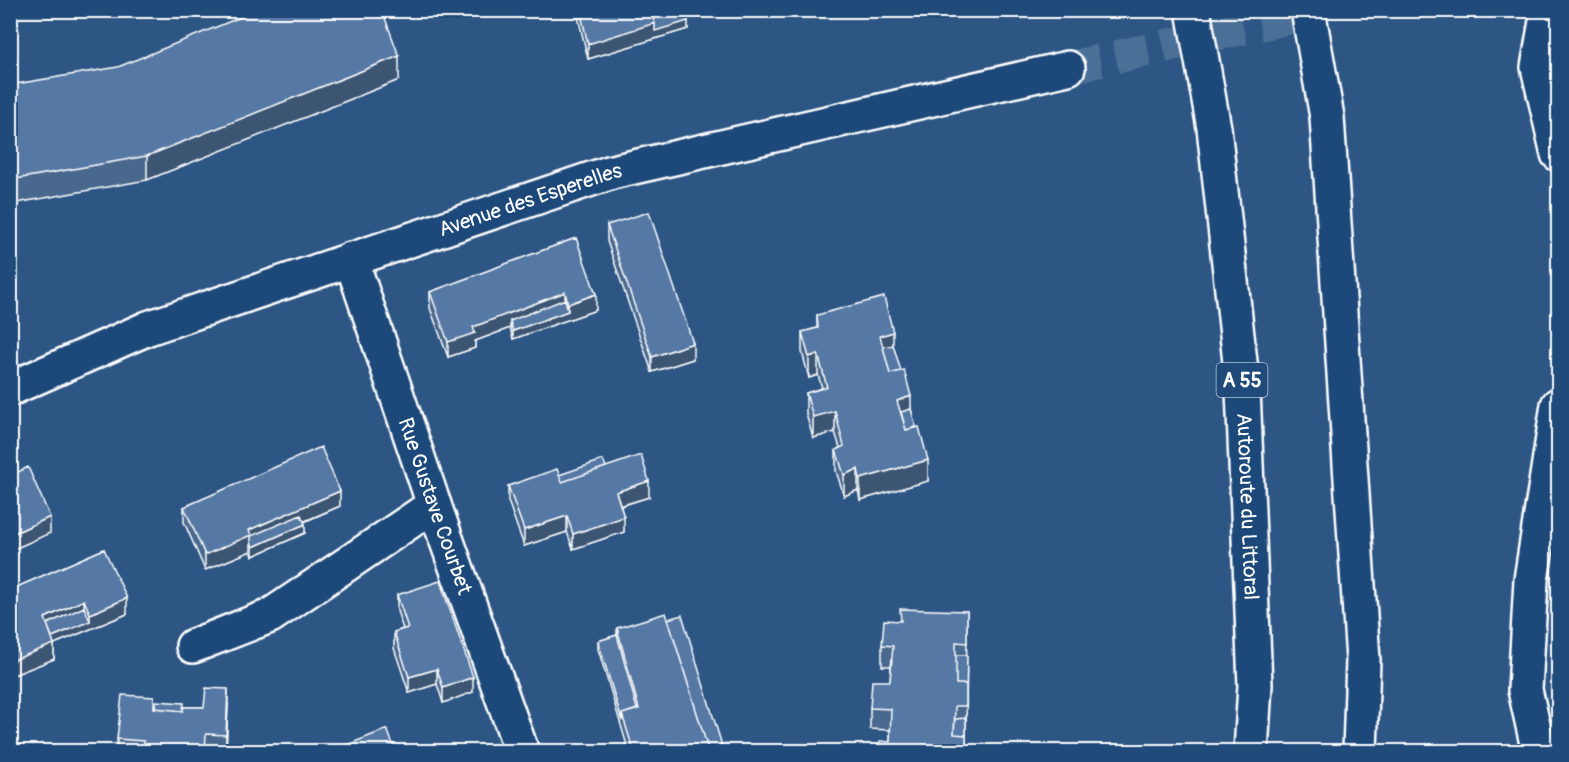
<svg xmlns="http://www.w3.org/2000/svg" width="1569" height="762" viewBox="0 0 1569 762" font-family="Pangolin,sans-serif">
	<rect width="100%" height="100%" fill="#2d5685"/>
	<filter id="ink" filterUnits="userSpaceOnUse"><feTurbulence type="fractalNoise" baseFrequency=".0167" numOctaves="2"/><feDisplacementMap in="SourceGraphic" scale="12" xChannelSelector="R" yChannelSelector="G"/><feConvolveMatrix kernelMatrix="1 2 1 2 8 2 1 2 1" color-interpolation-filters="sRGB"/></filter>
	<g filter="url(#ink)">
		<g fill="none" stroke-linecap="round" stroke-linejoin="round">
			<path stroke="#4c6f97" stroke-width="33" stroke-dasharray="33 16" stroke-linecap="butt" d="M1068,68l256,-58"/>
			<defs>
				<g id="minor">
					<path d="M1548,10l-10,57 20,87"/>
					<path id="s1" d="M351,259l83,246 88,247"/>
					<path id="s2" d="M10,389l138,-61 464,-156 456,-104"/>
					<path d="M193,646l77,-30 164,-111"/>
					<path d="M1539,752l-14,-62 6,-110 27,-175"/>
				</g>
				<g id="motorway">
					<path id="s3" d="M1193,10l21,118 29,261 12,296 -4,67"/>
					<path d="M1308,10l19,107 36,543 -3,92"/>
				</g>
			</defs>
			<use href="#minor" stroke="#fff" stroke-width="38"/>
			<use href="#motorway" stroke="#fff" stroke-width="38"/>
			<use href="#minor" stroke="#1f4a7a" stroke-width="33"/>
			<use href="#motorway" stroke="#1f4a7a" stroke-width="33"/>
		</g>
		<path fill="#48678d" stroke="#fff" stroke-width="1.5" d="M578,10h107l3,19 -100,30 -10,-42z
			M399,80l-252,100 -137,24v-119z
			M607,225l86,134 -41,13 -45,-131z
			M576,238l20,72 -83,29 -3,-11 -35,13v7l-27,9 -18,-49v-16z
			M817,315l76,30 18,64 17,72 -68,19 -2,-10 -14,6 -8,-25v-21l4,-2 -5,-16 -22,6 -7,-24v-21l16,-5 -4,-13 -9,3 -7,-26v-20l15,-4z
			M606,467l43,30 -28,9 3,26 -51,17 -6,-17 -43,14 -16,-45v-15l51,-11z
			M340,506l-36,16 1,11 -52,23 -2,-5 -46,19 -21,-48v-15z
			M104,549l23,65 -73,30v15l-43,17 -1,-2v-84z
			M397,595l76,97 -30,11 -6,-19 -28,9 -15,-45v-16l9,-3 -6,-18z
			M967,611l-1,141 -76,-10v-12l-20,-1v-21l20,-27 1,-15h-9v-21l18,-24z
			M668,619l56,133h-95l-31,-103v-8l19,-6v-7z
			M228,704l-2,47 -20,-1v2h-89v-13l37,-31 30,-1h20z"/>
		<path fill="#3b5473" stroke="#fff" stroke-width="1.5" d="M659,10h26l3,11v8l-100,30v-15l63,-31z
			M399,56v24l-252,100v-24z
			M565,292v16l-55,13v7l-35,13v7l-27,9v-15l25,-15z
			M596,294v16l-83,29v-8l55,-20v-7z
			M893,332v21l-13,-5v-12z
			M693,343v16l-41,13v-15z
			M818,354v21l-9,3v-21z
			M911,396v21l-11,4 -3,-20z
			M835,411v21l-22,6v-21z
			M928,460v21l-68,19v-21z
			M858,469v21l-14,6v-21z
			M649,481v16l-33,10v-15z
			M340,491v15l-89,38v-2v9l-46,19v-15l44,-25z
			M567,516v16l-43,14v-16z
			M50,517v16l-40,18v-16z
			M624,517v15l-51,17v-15z
			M305,524v9l-52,23v-9z
			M127,598v16l-73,30v15l-43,17v-15l39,-23 40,-17v-7z
			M84,600v16l-36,16 -3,-14z
			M437,669v15l-28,9v-16z
			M473,677v15l-30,11v-15z
			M228,689v15l-2,47v-16z"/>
		<path fill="#5478a4" stroke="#fff" stroke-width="1.5" d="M258,10h124l17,46 -252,100 -137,24v-95l108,-18z
			M580,10h79l-8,3 4,10 -67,21z
			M681,10h4l3,11 -33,10v-8l-2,-4z
			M649,212l44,131 -41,14 -45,-132z
			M576,238l20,56 -28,10 -3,-12 -92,35 2,6 -27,9 -18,-50z
			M884,297l9,35 -13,4 10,38 14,-4 7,26 -14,5 9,29 13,-3 9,33 -68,19 -2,-10 -14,6 -8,-25 8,-4 -9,-35 -22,6 -7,-24 21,-6 -9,-33 -9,3 -7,-25 16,-4 -1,-13z
			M565,299l3,12 -55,20 -3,-10z
			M893,345l8,26 -11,3 -7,-27z
			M911,409l5,18 -10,3 -5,-18z
			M321,447l19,44 -91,39 2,5 -46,20 -21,-48z
			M641,455l8,26 -33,11 8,25 -51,17 -6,-18 -43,14 -16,-44 49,-17 5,13z
			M603,460l3,7 -44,15 -3,-7z
			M28,467l22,50 -40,18v-59z
			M301,515l4,9 -52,23 -2,-5v-6z
			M104,549l23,49 -37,16 -6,-14 -39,18 9,26 -43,17 -1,-2v-69z
			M440,581l33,96 -30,11 -6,-19 -28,8 -15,-45 14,-4 -11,-33z
			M84,607l6,14 -38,16 -5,-13z
			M900,609l67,2v32l-11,-1v42h10v22h-11l-1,28 12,1v17h-87l1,-11 10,1 1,-33 -21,-1 2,-27h18l3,-35 -11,-1 2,-25 17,1z
			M666,613l43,139h-75l-12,-38 17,-5 -22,-81z
			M682,615l42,137h-15l-41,-133z
			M617,635l20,74 -15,5v7l-24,-80z
			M956,655h11l-1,42v-13h-10z
			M206,688l22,1 -2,46 -20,-1 -1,18h-62l1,-11 -27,-2 5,-44 32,2v11l29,3v-4h21z
			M156,701l28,2 -1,8 -28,-3z
			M966,718v17l-12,-1 1,-15z
			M387,729l9,23h-66z"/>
	</g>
	<g text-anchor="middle" stroke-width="5" stroke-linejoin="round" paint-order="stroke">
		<rect fill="#1f4a7a" stroke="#bcc9d7" stroke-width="1.5" x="1216.5" y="363" width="51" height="34" rx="4.5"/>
		<g font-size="20" font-weight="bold" fill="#fff">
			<text x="1242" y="387">A 55</text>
		</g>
		<g font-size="21" fill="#fff" stroke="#1f4a7a">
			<text dy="7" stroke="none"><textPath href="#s2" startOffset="554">Avenue des Esperelles</textPath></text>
			<text dy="7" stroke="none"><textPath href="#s3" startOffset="500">Autoroute du Littoral</textPath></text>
			<text dy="7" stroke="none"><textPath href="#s1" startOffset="261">Rue Gustave Courbet</textPath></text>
		</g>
	</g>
	<rect width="1569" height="762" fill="none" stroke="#1f4a7a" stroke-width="36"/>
	<rect x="18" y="18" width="1533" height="726" fill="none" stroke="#fff" stroke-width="2" filter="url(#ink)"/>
</svg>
